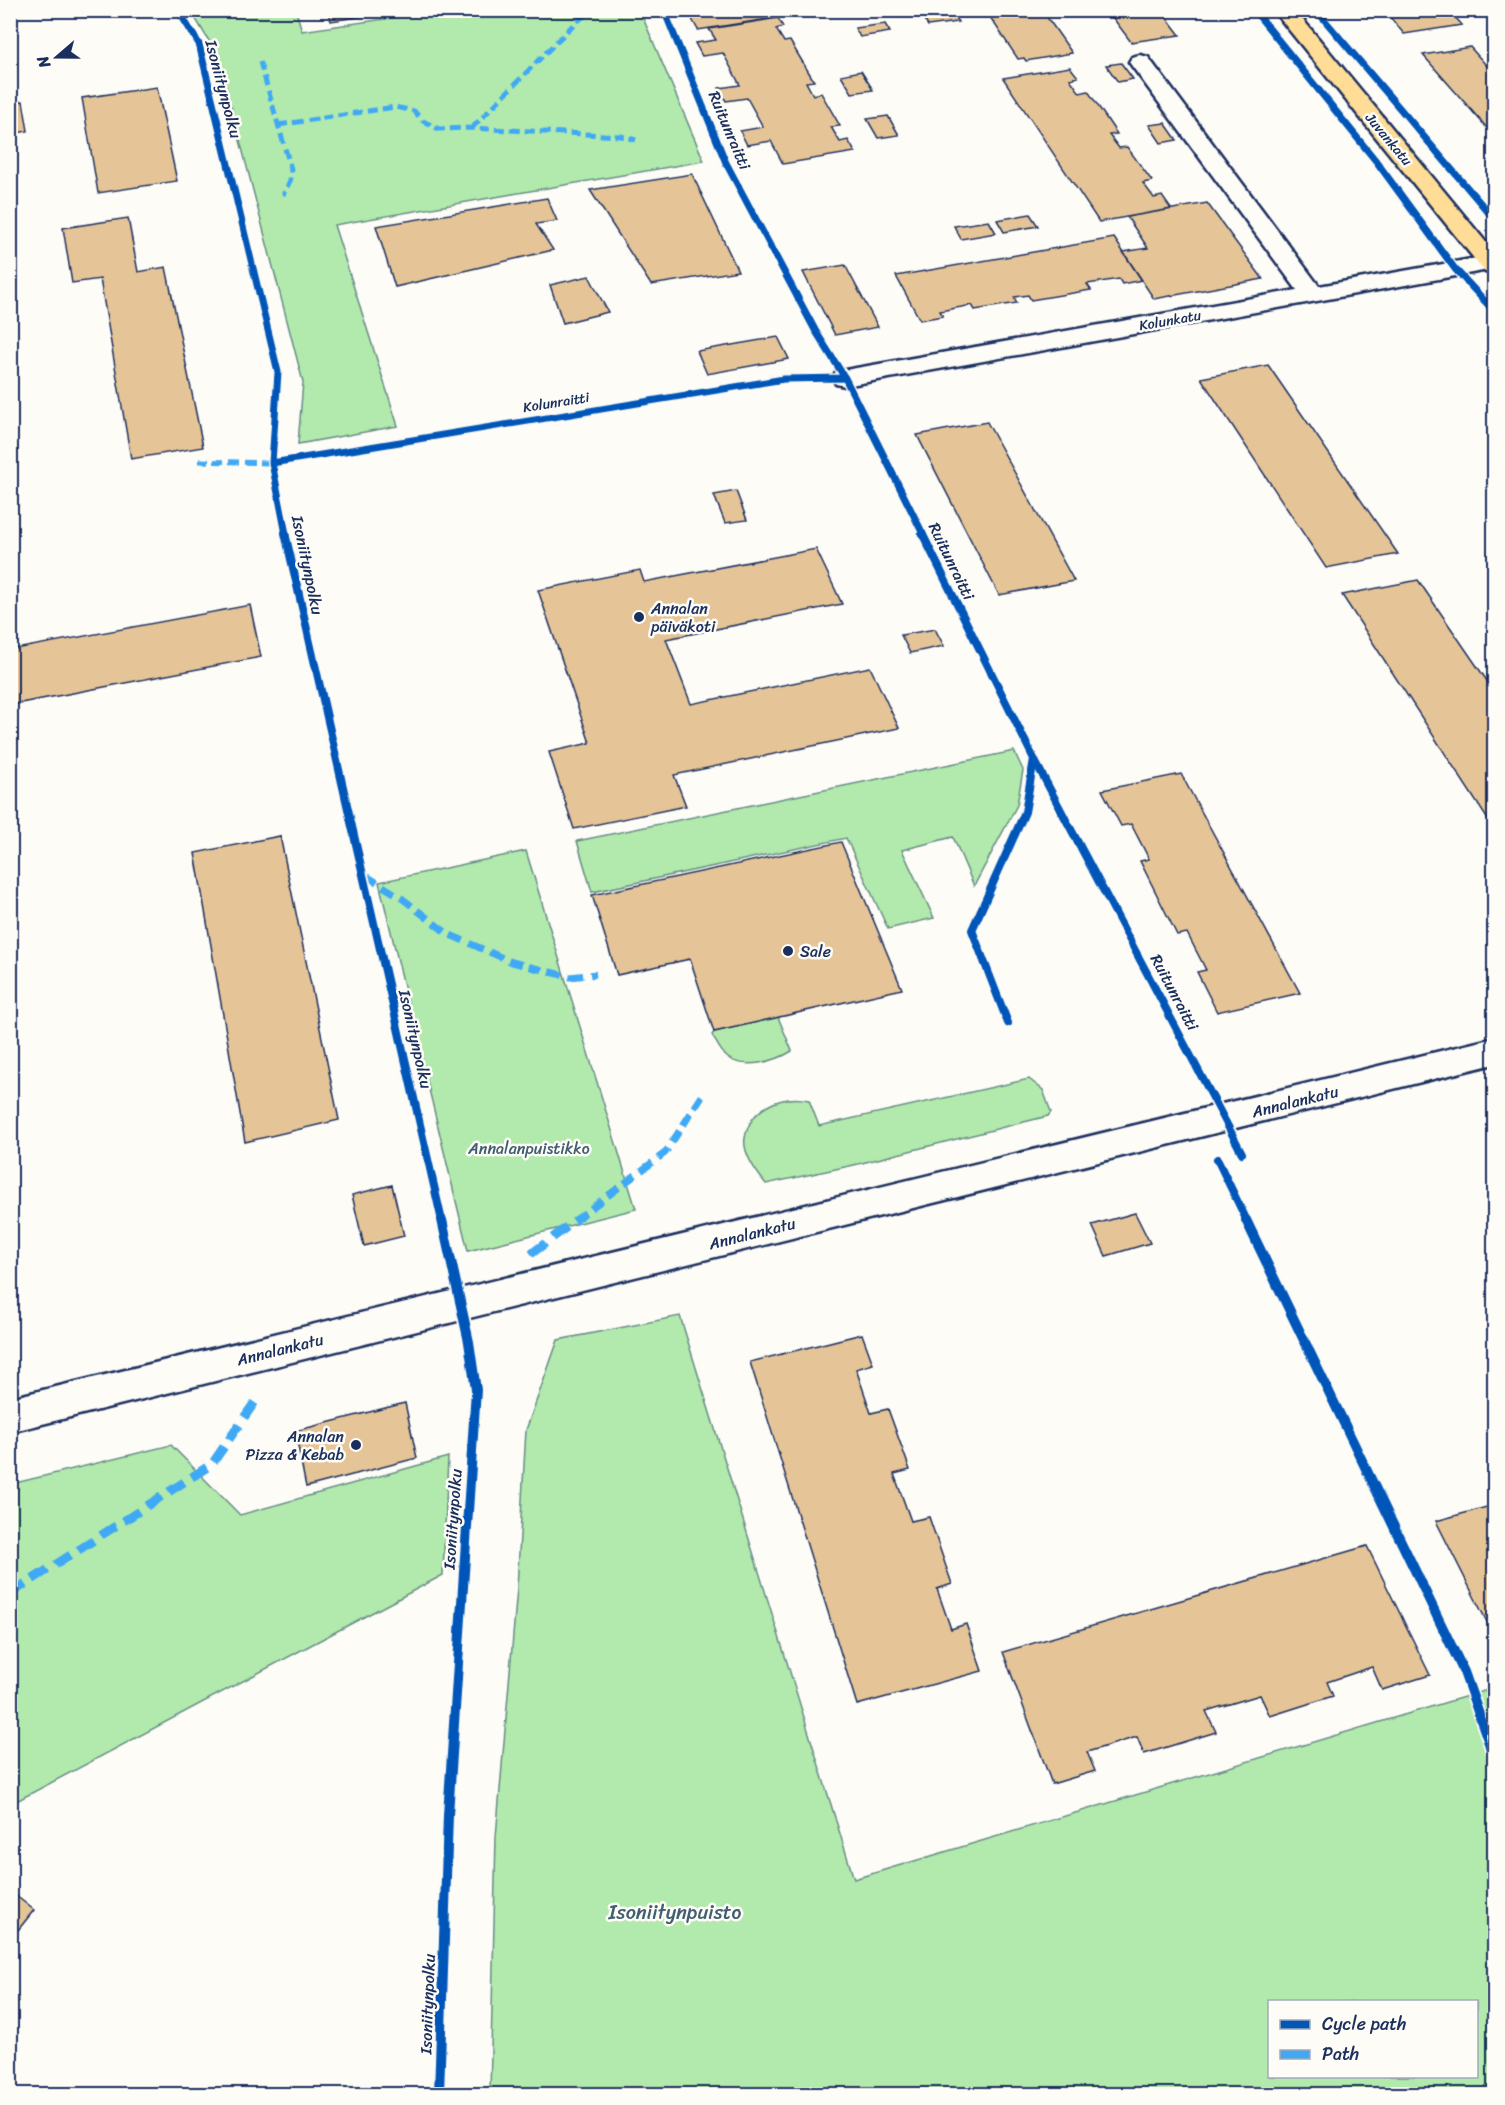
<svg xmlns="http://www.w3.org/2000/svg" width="1505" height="2105" viewBox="0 0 1505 2105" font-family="Sriracha,sans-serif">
	<rect width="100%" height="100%" fill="#fdfcf7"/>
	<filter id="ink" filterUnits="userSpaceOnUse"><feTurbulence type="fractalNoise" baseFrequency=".0167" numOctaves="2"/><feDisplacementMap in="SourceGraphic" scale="12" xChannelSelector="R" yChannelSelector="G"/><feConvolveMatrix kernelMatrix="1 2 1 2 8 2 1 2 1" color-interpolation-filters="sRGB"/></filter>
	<g filter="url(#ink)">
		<path fill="#b2e9ac" stroke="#668c85" stroke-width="1.5" fill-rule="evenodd" d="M191,11h105l6,20 138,-20h200l64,150 -370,64 64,201 -100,18 5,-62 -85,-326z
			M1014,751l9,19 -6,35 -43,81 -21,-49 -51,13 32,68 -46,11 -42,-91 -254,54 -15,-51z
			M526,851l110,358 -168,42 -89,-369z
			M778,1017l14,34c-16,10 -46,19 -64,7 -6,-4 -12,-16 -16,-23l2,-3z
			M1029,1079l14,11 8,22 -3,4 -194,49 -88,19c-9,-11 -24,-31 -21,-46 5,-30 36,-44 64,-38l10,26z
			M680,1316l174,563 640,-191v406h-1004l6,-257 21,-249 9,-158 32,-90zM1270,2002h206v74h-206z
			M171,1445l69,70 208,-58 -5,118 -432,229v-320z"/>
		<path fill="#e5c497" stroke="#1b2f5e" stroke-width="1.5" d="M328,10h78l-75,11z
			M687,10h138l-127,20z
			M1008,10h34l30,43 -46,8 -2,-3 -6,1 -30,-45z
			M1107,10h54l19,25 -49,7z
			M1384,10h65l13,15 -58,9z
			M953,14l5,8 -30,4 -5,-8z
			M778,18l5,9 -7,2 8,13 6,-1 24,40 -8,1 7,13 8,-2 19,33 -9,1 9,15 8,-2 7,12 -72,12 -12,-23 -24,4 -7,-14 23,-4 -16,-29 -21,3 -7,-13 21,-3 -17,-32 -21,3 -7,-13 21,-3 -7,-11z
			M885,24l5,8 -30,5 -5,-9z
			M1470,47l24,27v62l-71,-81z
			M1121,63l12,16 -15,3 -12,-17z
			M1070,67l8,10 -8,2 10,14 8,-2 29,43 -8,1 10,13 8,-1 25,34 -9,2 11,15 8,-2 9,13 -72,13 -96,-144z
			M861,71l12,19 -21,3 -11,-18z
			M157,87l20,94 -79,12 -16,-95z
			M23,101l5,30 -18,3v-31z
			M888,116l11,19 -21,3 -11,-19z
			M1165,123l12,17 -16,3 -12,-18z
			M692,174l46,97 -87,14 -61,-95z
			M547,198l10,23 -21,3 17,26 -158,37 -19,-61z
			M1207,203l56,76 -109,20 -31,-47 25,-4 -21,-31z
			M1030,214l8,12 -34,6 -7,-12z
			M128,218l10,54 28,-5 37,180 -72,12 -31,-180 -28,4 -9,-55z
			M989,221l7,12 -35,6 -7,-13z
			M1114,238l28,42 -20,4 -3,-5 -32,5 4,6 -60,10 -3,-5 -14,2 3,6 -42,7 -3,-5 -32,6 3,5 -23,4 -24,-44z
			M845,265l33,62 -43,8 -32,-63z
			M589,276l19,36 -45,11 -13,-38z
			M778,337l11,22 -82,15 -10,-23z
			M1268,365l130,189 -72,14 -125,-190z
			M987,422l87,159 -75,14 -82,-160z
			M736,491l11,29 -22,3 -11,-28z
			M816,549l26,55 -176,35 25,65 179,-37 29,61 -225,47 12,31 -112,23 -25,-77 41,-9 -52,-153 102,-20 4,12z
			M1418,580l76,111v138l-152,-234z
			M250,605l11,52 -251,48v-55z
			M935,629l9,17 -34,7 -9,-18z
			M1181,774l119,219 -83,19 -20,-40 9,-2 -19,-37 -10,2 -37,-74 9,-2 -18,-35 -10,2 -19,-36z
			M280,836l59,284 -94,22 -50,-289z
			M841,842l61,147 -188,43 -24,-73 -73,16 -25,-80z
			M392,1185l12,51 -40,10 -12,-51z
			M1135,1213l15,30 -44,13 -14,-31z
			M862,1334l11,30 -17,5 15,44 17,-4 22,61 -16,4 17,47 18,-4 23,67 -15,5 14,40 15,-5 16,47 -125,34 -107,-343z
			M405,1403l12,55 -111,29 -11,-56z
			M1494,1505v131l-58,-115z
			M1367,1546l63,129 -48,15 -10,-23 -45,15 6,14 -63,20 -10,-21 -54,16 10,21 -72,22 -7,-17 -50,15 8,19 -43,13 -49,-132z
			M10,1891l24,19 -24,30z"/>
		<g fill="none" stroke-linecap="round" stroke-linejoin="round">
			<defs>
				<path id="minor" d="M1140,55l8,2 171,229 175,-31v14l-649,117 -9,-2 -4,-6 4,-6 9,-2 452,-80 -168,-228 3,-5z
					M1494,1038v26l-1484,368v-34z"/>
				<path id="major" d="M1273,10h22l199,242v22l-9,-2z"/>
			</defs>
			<use href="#minor" stroke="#1b2f5e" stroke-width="5"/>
			<use href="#major" stroke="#1b2f5e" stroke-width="5"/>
			<use href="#minor" fill="#fdfcf7" fill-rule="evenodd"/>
			<use href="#major" fill="#ffdd96" fill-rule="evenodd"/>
			<path stroke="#3fa9f5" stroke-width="5" stroke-dasharray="10 5" stroke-linecap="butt" d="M260,62l31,107 -1,12 -7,14
				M278,125l117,-18 19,4 9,10 16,8 33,-1 149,8 15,4
				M472,128l102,-104 13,-10
				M199,461l73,2"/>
			<path stroke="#3fa9f5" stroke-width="7" stroke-dasharray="14 7" stroke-linecap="butt" d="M365,875l34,21 49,38 64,28 58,15 26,-3
				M574,1221l91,-68 37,-57"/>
			<path stroke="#3fa9f5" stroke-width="9" stroke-dasharray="18 9" stroke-linecap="butt" d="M531,1254l45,-34
				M10,1594l202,-130 47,-68"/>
			<defs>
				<path id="cycleway-far2" d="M178,10l21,34 79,328 -6,91 14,71
					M664,10l62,153 89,167 30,48 78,156
					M1254,10l122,151 79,108 39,42
					M1316,10l178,209
					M272,463l512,-84 61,-1"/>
				<path id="cycleway-far1" d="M285,533l157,688
					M922,533l112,226 208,394
					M1008,1023l-36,-93 53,-118 9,-53
					M1217,1159l30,62"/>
				<path id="cycleway" d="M1246,1220l218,452 30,85
					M439,2094l9,-279 28,-425 -7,-48 -27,-122"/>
			</defs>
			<use href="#cycleway-far2" stroke="#fdfcf7" stroke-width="10"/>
			<use href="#cycleway-far1" stroke="#fdfcf7" stroke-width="12"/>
			<use href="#cycleway" stroke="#fdfcf7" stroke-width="14"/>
			<use href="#cycleway-far2" stroke="#0057b8" stroke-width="7"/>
			<use href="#cycleway-far1" stroke="#0057b8" stroke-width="8"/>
			<use href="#cycleway" stroke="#0057b8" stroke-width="10"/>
		</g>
	</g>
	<g fill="#1b2f5e" stroke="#fdfcf7" stroke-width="2">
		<circle cx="639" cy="617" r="6"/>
		<circle cx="788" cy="951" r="6"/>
		<circle cx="356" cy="1445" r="6"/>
	</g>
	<g text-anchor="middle" stroke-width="5" stroke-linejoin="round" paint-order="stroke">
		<g font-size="14" fill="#1b2f5e" stroke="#fdfcf7">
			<text transform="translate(1389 139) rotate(50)" y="5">Juvankatu</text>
			<text transform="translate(1170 320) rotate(-10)" y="5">Kolunkatu</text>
			<text transform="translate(556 402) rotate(-9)" y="5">Kolunraitti</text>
		</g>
		<g font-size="16" fill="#1b2f5e" stroke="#fdfcf7">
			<text transform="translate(224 89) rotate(75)" y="6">Isoniitynpolku</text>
			<text transform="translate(730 130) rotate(67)" y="6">Ruitunraitti</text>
			<text transform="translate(952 561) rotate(64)" y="6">Ruitunraitti</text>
			<text transform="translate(308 565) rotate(78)" y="6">Isoniitynpolku</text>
			<text transform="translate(1175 992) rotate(62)" y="6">Ruitunraitti</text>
			<text transform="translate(416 1039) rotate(77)" y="6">Isoniitynpolku</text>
			<text transform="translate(1295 1101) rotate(-14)" y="6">Annalankatu</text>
			<text transform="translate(752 1233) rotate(-14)" y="6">Annalankatu</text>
			<text transform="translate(280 1349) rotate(-14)" y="6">Annalankatu</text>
			<text transform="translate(452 1519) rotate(-86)" y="6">Isoniitynpolku</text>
			<text transform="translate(427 2004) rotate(-88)" y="6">Isoniitynpolku</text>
		</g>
		<g font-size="16" fill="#1b2f5e" stroke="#fdfcf7" text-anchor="start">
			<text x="651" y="614">Annalan<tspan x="651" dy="18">päiväkoti</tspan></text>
			<text x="800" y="957">Sale</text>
			<text x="344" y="1442" text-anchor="end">Annalan<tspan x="344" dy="18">Pizza &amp; Kebab</tspan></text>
		</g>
		<g font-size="16" fill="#415e72" stroke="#fdfcf7">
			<text x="529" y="1154">Annalanpuistikko</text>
		</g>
		<g font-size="20" fill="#415e72" stroke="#fdfcf7">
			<text x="675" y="1919">Isoniitynpuisto</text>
		</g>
	</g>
	<rect width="1505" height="2105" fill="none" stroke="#fdfcf7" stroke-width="36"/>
	<rect x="18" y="18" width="1469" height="2069" fill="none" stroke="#1b2f5e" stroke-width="2" filter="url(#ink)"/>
	<rect x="1268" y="2000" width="210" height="78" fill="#fdfcf7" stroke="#a3aaba" stroke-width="1.5"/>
	<rect x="1280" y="2020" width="30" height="9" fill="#0057b8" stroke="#a3aaba" stroke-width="1.5"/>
	<text x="1322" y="2030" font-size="18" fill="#1b2f5e">Cycle path</text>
	<rect x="1280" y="2050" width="30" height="9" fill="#3fa9f5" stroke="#a3aaba" stroke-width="1.5"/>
	<text x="1322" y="2060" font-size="18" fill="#1b2f5e">Path</text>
	<g transform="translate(57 57) rotate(250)" stroke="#fdfcf7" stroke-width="4.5" paint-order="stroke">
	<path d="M0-4.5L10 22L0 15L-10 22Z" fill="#1b2f5e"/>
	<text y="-9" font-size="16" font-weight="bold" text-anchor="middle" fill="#1b2f5e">N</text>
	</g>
</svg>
